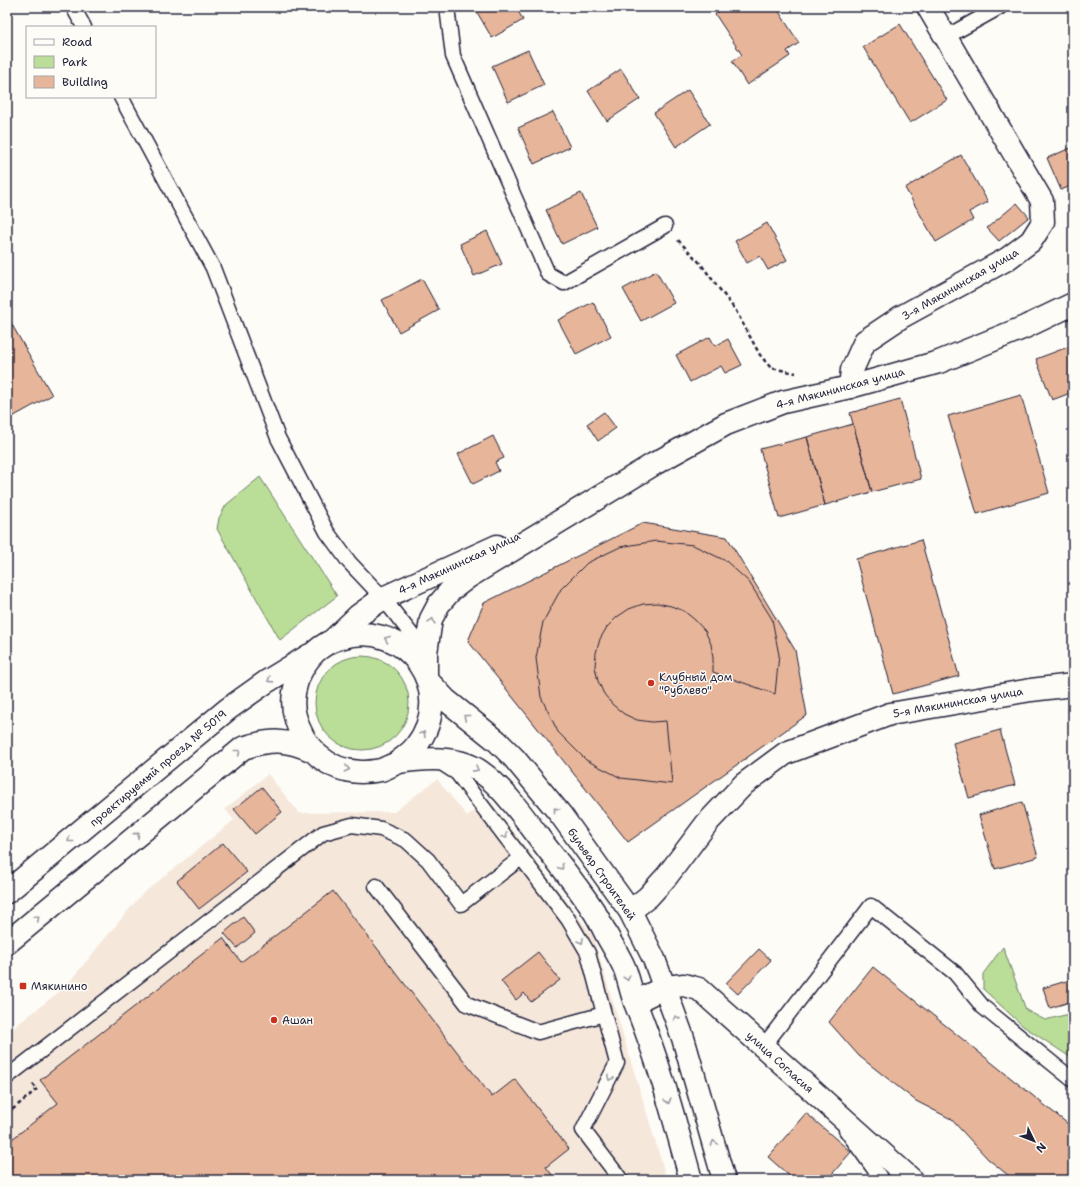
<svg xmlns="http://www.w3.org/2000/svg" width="1080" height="1187" viewBox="0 0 1080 1187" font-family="'Shantell Sans',sans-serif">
	<rect width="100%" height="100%" fill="#fdfcf7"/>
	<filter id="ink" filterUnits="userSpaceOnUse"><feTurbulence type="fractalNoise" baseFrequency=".025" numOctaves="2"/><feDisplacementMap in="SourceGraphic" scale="8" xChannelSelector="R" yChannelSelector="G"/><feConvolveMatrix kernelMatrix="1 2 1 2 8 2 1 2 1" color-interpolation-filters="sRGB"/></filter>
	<g filter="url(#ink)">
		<path fill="#f6e7db" d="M268,774l31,39 95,-1 43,-33 30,37 22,-17 104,137 74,244h-660v-147l58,-46 76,-92 93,-75 -9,-11z"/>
		<path fill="#badd97" stroke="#6e8069" d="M260,477l77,119 -57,44 -63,-111 2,-11 7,-13z
			M315 703a47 47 0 1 1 94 0a47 47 0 1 1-94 0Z
			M1003,947l23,63 19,10 28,-7v46l-50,-33 -40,-37v-15z"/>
		<path fill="#e7b599" stroke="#22223b" d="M474,7h42l7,13 -31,18z
			M725,7h51l23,36 -12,8 3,5 -43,29 -15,-24 10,-6 -27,-41z
			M900,24l47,76 -37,23 -47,-76z
			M528,50l16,35 -36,17 -16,-36z
			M621,69l19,30 -33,22 -19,-30z
			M688,90l22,34 -34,23 -22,-34z
			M553,112l17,35 -36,17 -16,-36z
			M1073,147v38l-12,5 -14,-32z
			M961,155l27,47 -19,10 4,8 -37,22 -31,-54z
			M581,193l16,34 -35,17 -16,-34z
			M1017,203l12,14 -30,24 -12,-13z
			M767,223l20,37 -19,10 -8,-14 -13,7 -12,-22z
			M487,231l15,33 -28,12 -14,-32z
			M656,271l18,32 -33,18 -18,-32z
			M422,279l17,31 -40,22 -17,-32z
			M593,302l18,34 -35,18 -18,-34z
			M7,316l45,79 -45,25z
			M710,337l5,9 13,-7 14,26 -17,8 -4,-7 -31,16 -14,-27z
			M1073,345v47l-21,8 -16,-41z
			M1021,395l28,98 -72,21 -29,-98z
			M900,399l21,80 -49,13 -22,-79z
			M604,412l12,16 -18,13 -11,-17z
			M853,424l19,68 -47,13 -18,-68z
			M493,436l11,22 -9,4 4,9 -26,13 -15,-30z
			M807,437l18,68 -46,13 -19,-69z
			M643,523l84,14 68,113 12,65 -179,127 -160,-201 16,-38z
			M921,540l38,136 -66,18 -37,-135z
			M656,541l37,4 33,16 23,21 23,37 7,36 -4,39 -62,-22v-14l-2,-14 -6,-13 -10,-11 -11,-9 -13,-5 -14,-3 -14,1 -14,5 -12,8 -10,10 -7,12 -4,14 -1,14 3,14 6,13 9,11 11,9 13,6 15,2 14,-1 6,63 -51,-6 -35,-18 -28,-28 -17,-35 -5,-39 7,-36 18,-33 26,-26 33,-16z
			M1000,730l15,55 -46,13 -16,-55z
			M262,787l20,25 -27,22 -21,-25z
			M1022,802l16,55 -43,12 -16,-54z
			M223,843l24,29 -48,37 -22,-28z
			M333,891l159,206 23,-18 54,70 -23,18 10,13h-549v-37l51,-40 -18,-23 183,-142 18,24z
			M243,917l12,16 -18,15 -13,-15z
			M759,949l12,11 -33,34 -12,-11z
			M538,952l22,28 -29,22 -7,-9 -8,7 -15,-19z
			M873,967l200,161v52h-59l-26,-21 -37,-40 -35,-18 -57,-45 -30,-34z
			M1073,979v22l-23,7 -7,-20z
			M806,1113l45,39 -24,28h-33l-26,-23z"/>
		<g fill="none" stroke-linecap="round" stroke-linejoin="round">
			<defs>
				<path id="lane" d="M73,7l11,20
					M447,7l6,49 95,218 16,9 101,-57
					M946,37l54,-30
					M121,97l92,171 65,170 49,94 22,30 34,36 43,55
					M440,762l17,11 111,146 20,34 29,110 -34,67 38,50
					M376,886l91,118 71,28 66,-18
					M763,1047l108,-141 84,67 28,34 90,73
					M7,1077l316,-244 29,-8 29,4 25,11 22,20 33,44 60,-46
					M846,1130l36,50"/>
				<path id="street" d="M850,387l2,-17 13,-29 36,-24 106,-58 24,-18 12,-19 -1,-21 -114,-194
					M630,911l18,-14 19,-21 40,-53 37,-39 42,-31 104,-39 141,-24 42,-5
					M635,1002l30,-15 19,-2 15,4 213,191"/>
				<path id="secondary" d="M334,639l24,-23 25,-18 114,-52
					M426,674v-21l5,-34 8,-15 12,-14 17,-13 186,-113 72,-40 57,-22 67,-15 89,-25 86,-35 48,-23
					M429,682l17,18 51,41 17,17 47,57 69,96 24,48 29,79 41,142
					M397,763c6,-5 14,-10 19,-17 42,-54 -9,-129 -76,-108 -8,2 -18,8 -25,14 -16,16 -26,42 -20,64 8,32 32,55 66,56 6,0 14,-1 20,-2 6,-2 12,-6 19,-8 25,-4 60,-6 81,10 22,15 46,49 62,71 17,22 35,44 50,67 7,10 11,21 17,31 5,9 10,17 14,26 5,12 7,26 12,38 6,15 12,31 17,46 15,43 26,86 38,129
					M7,892l221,-183 38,-27 44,-27
					M7,943l236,-195c28,-9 43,-9 70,3"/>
			</defs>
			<use href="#lane" stroke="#22223b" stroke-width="17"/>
			<use href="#street" stroke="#22223b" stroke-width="25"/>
			<use href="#secondary" stroke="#22223b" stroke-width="25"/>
			<path stroke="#22223b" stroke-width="2.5" stroke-dasharray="4 3" stroke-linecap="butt" d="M678,240l22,23 36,48 24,44 11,13 25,5
				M7,1114l30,-25 -6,-7"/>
			<use href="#lane" stroke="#fdfcf7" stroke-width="14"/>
			<use href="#street" stroke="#fdfcf7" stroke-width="22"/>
			<use href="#secondary" stroke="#fdfcf7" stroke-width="22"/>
		</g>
		<defs><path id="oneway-chevron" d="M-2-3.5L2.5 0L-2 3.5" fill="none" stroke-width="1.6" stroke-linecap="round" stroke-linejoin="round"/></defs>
		<g stroke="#9a9aa2">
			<use href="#oneway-chevron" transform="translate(432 621) rotate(-74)"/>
			<use href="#oneway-chevron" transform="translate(387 639) rotate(-158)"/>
			<use href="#oneway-chevron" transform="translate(270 680) rotate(148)"/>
			<use href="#oneway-chevron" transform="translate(466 717) rotate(-141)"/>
			<use href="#oneway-chevron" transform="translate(423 734) rotate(-58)"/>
			<use href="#oneway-chevron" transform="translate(238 752) rotate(-38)"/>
			<use href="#oneway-chevron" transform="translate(347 769) rotate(13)"/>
			<use href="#oneway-chevron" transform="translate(476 769) rotate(29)"/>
			<use href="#oneway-chevron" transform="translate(556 810) rotate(-129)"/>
			<use href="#oneway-chevron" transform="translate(137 835) rotate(-40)"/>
			<use href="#oneway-chevron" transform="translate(505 836) rotate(53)"/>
			<use href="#oneway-chevron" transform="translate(70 840) rotate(141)"/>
			<use href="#oneway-chevron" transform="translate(561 867) rotate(53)"/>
			<use href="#oneway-chevron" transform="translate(37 918) rotate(-40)"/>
			<use href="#oneway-chevron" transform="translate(581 941) rotate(60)"/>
			<use href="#oneway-chevron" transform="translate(627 978) rotate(73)"/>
			<use href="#oneway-chevron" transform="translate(676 1018) rotate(-110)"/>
			<use href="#oneway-chevron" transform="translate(610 1078) rotate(117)"/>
			<use href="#oneway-chevron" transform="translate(668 1101) rotate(74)"/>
			<use href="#oneway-chevron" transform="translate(714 1143) rotate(-106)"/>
		</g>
	</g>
	<g fill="#c8321e" stroke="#fdfcf7" stroke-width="1.5">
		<circle cx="651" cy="683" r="4"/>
		<rect x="19" y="982" width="8" height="8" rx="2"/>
		<circle cx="274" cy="1020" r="4"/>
	</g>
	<g text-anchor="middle" stroke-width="3" stroke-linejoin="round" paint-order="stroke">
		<g font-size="11" fill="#22223b" stroke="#fdfcf7">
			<text transform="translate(960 284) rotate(-30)" y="4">3-я Мякининская улица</text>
			<text transform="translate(840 388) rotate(-15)" y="4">4-я Мякининская улица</text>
			<text transform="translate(459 563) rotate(-25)" y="4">4-я Мякининская улица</text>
			<text transform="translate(958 702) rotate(-10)" y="4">5-я Мякининская улица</text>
			<text transform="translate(158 768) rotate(-40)" y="4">проектируемый проезд № 5019</text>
			<text transform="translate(602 874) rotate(55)" y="4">бульвар Строителей</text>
			<text transform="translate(780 1062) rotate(42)" y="4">улица Согласия</text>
		</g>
		<g font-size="11" fill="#22223b" stroke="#fdfcf7" text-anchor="start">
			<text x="659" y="681">Клубный дом<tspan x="659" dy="13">"Рублево"</tspan></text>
			<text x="31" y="990">Мякинино</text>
			<text x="282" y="1024">Ашан</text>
		</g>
	</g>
	<rect width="1080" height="1187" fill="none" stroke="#fdfcf7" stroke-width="24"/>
	<rect x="12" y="12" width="1056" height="1163" fill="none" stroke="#22223b" stroke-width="1.5" filter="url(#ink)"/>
	<rect x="26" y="26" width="130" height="72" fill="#fdfcf7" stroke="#a5a5ac"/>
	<rect x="34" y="39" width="20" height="6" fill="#fdfcf7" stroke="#a5a5ac"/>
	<text x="62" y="46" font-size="12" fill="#22223b">Road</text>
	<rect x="34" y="56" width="20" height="12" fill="#badd97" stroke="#a5a5ac"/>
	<text x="62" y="66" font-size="12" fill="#22223b">Park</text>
	<rect x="34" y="76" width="20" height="12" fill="#e7b599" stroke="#a5a5ac"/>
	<text x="62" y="86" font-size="12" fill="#22223b">Building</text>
	<g transform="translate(1034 1141) rotate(133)" stroke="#fdfcf7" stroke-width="3" paint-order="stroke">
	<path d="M0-3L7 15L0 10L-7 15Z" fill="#22223b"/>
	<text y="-6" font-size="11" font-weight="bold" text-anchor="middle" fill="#22223b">N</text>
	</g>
</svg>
